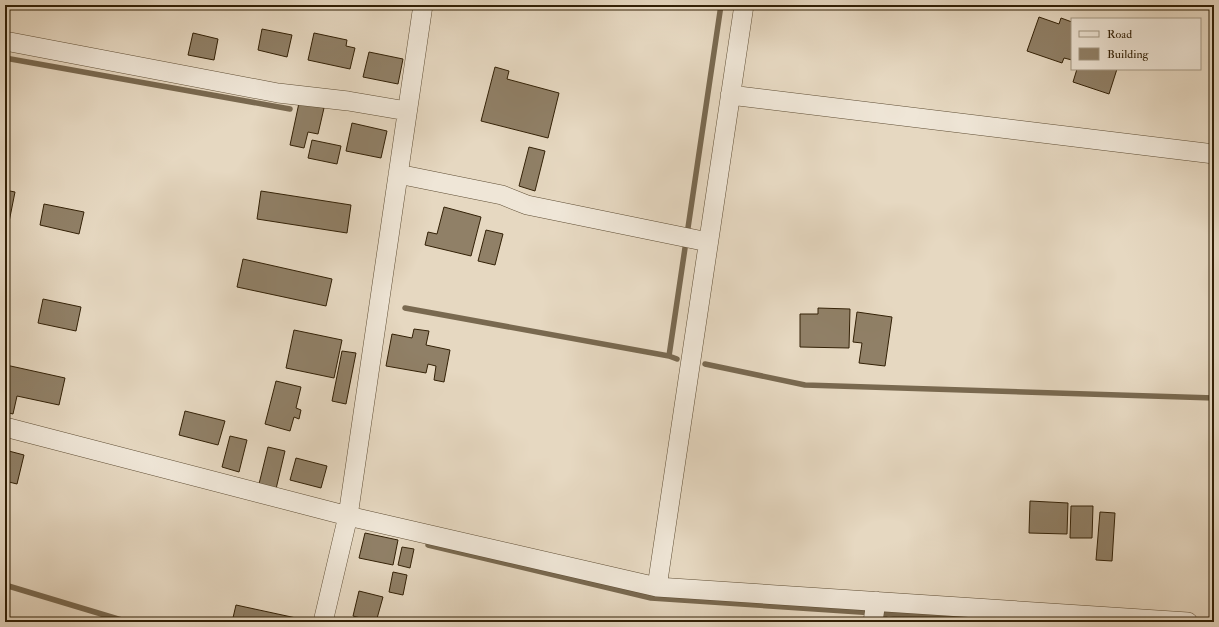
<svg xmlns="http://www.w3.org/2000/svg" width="1219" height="627" viewBox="0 0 1219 627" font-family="'IM FELL Double Pica',serif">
	<rect width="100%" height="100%" fill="#e6d8c1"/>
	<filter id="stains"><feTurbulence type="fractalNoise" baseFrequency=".005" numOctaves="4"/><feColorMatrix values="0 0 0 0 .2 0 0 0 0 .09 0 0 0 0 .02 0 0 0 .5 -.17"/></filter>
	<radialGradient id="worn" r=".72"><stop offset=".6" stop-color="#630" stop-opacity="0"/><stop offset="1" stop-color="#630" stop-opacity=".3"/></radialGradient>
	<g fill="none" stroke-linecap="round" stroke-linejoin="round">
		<path stroke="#796950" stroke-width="5.5" d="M5,58l285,51
			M405,308l264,48 52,-351
			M669,356l8,3
			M705,364l100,21 409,13
			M428,545l223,53 359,24
			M5,585l123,37
			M884,622l1,-8"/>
	</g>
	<path fill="#908067" stroke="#322006" d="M1039,17l20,7 2,-6 11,4v38l-8,-2 -2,5 -35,-12z
		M262,29l30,6 -5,22 -29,-7z
		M193,33l25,6 -4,21 -26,-5z
		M314,33l33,7 -1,6 9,2 -5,21 -42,-9z
		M369,52l34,7 -5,25 -35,-7z
		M495,67l14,4 -2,8 52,14 -11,45 -67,-17z
		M1077,69h40l-8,25 -36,-12z
		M299,103l25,5 -6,26 -10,-2 -4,16 -14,-3z
		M352,123l35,8 -6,27 -35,-7z
		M312,140l29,6 -4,18 -29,-6z
		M529,147l16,4 -10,40 -16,-5z
		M5,190l10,2 -6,30 -4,-1z
		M261,191l90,14 -4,28 -90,-14z
		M44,204l40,8 -5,22 -39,-9z
		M444,207l37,10 -10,39 -46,-11 3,-13 9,2z
		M486,230l17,4 -8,31 -17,-4z
		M243,259l89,20 -6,27 -89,-19z
		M43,299l38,8 -5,24 -38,-8z
		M818,308l32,1 -1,39 -49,-1v-33h18z
		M857,312l35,5 -7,49 -26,-3 3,-20 -9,-1z
		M414,329l15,2 -3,14 24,5 -6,32 -10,-2 2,-14 -8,-2 -2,9 -40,-7 6,-32 20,4z
		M294,330l48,10 -8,38 -48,-10z
		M342,351l14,2 -10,51 -14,-3z
		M6,365l59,13 -6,27 -42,-9 -4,18 -8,-2z
		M276,381l25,6 -5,21 5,2 -2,9 -5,-2 -4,14 -25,-7z
		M185,411l40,10 -7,24 -39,-10z
		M230,436l17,4 -8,32 -17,-5z
		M268,447l17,4 -9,38 -17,-5z
		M5,450l19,5 -7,29 -12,-3z
		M296,458l31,8 -6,22 -31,-8z
		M1030,501l38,2 -1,31 -38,-1z
		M1071,506h22l-1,32h-22z
		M1100,512l15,1 -3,48 -16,-1z
		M365,533l33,7 -5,25 -34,-7z
		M402,547l12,2 -4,19 -12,-3z
		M393,572l14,3 -4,20 -14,-3z
		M359,591l24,6 -7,25 -23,-6z
		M236,605l74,16v1h-78z"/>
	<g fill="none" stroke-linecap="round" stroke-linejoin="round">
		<defs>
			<path id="minor" d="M5,41l273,52 70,8 59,10
				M730,95l484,59
				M398,174l104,21 25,10 181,37
				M5,427l343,89 309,71 531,35
				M657,587l87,-582
				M323,622l25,-106 75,-511
				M873,622l3,-21"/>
		</defs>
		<use href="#minor" stroke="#5f4e35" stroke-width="20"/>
		<use href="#minor" stroke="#efe6d7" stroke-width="19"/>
	</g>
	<rect width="1219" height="627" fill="none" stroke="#e6d8c1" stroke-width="20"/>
	<rect x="6" y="6" width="1207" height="615" fill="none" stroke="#322006" stroke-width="2"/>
	<rect x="10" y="10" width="1199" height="607" fill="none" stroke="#322006"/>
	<rect x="1071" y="18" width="130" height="52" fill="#efe6d7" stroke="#a39783"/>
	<rect x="1079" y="31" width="20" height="6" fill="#efe6d7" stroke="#a39783"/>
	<text x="1107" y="38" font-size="12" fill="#322006">Road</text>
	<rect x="1079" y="48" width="20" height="12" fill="#908067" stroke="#a39783"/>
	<text x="1107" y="58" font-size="12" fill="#322006">Building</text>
	<rect width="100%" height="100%" filter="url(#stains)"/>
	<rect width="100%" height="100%" fill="url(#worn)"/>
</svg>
